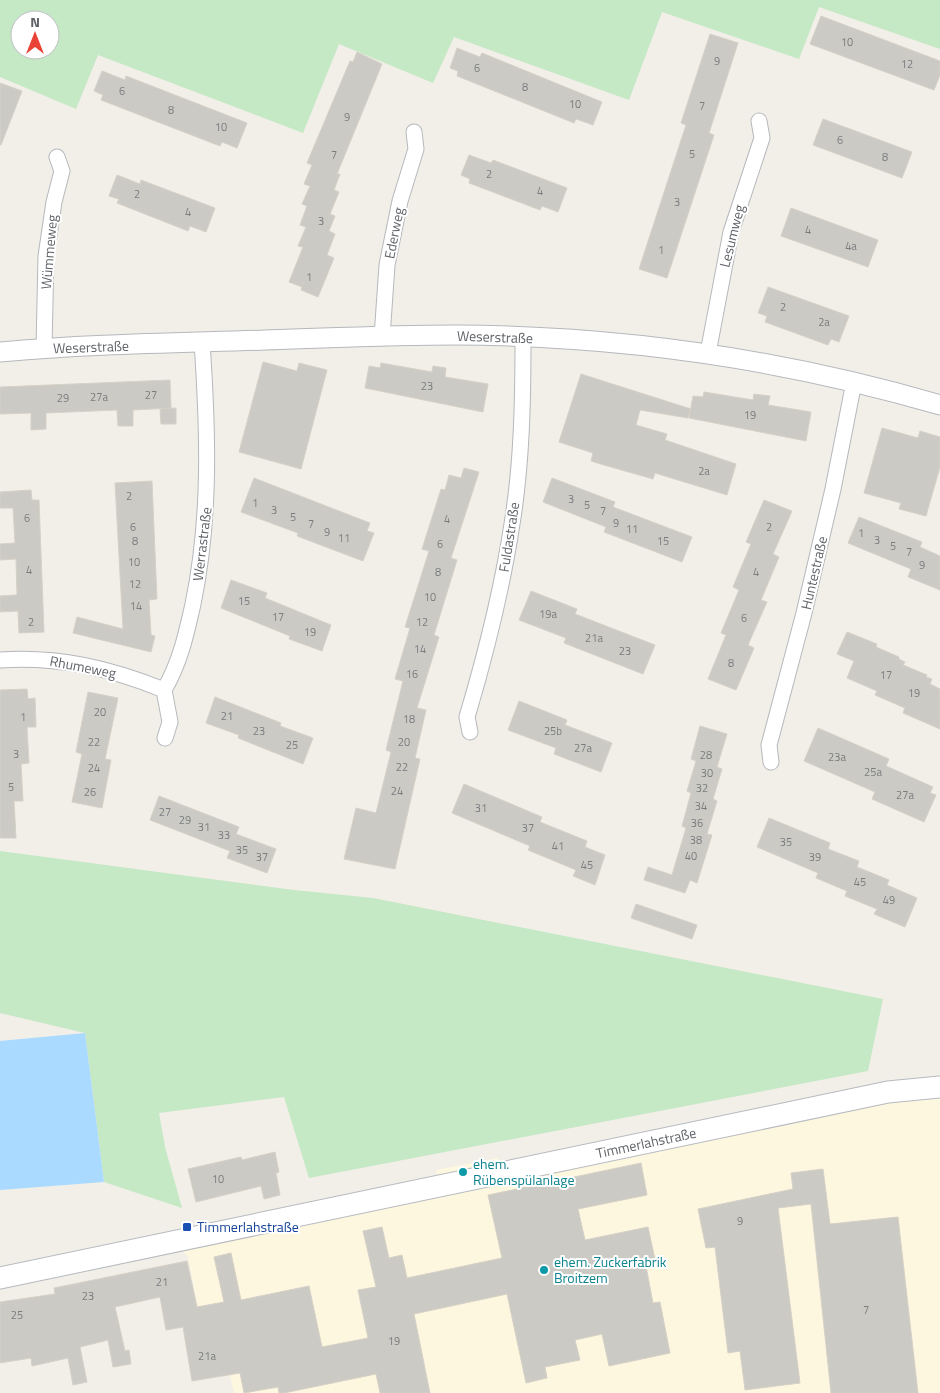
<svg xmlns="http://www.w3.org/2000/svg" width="940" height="1393" viewBox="0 0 940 1393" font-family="'Titillium Web',sans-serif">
	<rect width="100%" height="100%" fill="#f1efe8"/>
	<path fill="#fef7e0" d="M940,1088v305h-706l-15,-66 -17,2 -14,-72 -14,-15 265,-56 -3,-16 62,-12 3,15z"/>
	<path fill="#c5e8c5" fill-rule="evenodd" d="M0,0h940v49l-121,-42 -20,52 -137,-47 -33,88 -175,-63 -21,46 -94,-39 -36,89 -205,-78 -22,54 -76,-32zM20,20h30v30h-30z
		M0,851l294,39 79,8 510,101 -15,72 -559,107 -25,-81 -125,16 6,34 17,61 -78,-26 -19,-149 -85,-20z"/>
	<path fill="#aadaff" d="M85,1033l19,149 -104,8v-149z"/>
	<path fill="#cccac5" stroke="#d6d1c6" d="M821,16l119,45v14l-6,15 -124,-46z
		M710,34l28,9 -29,90 5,2 -47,143 -28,-9 47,-144 -5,-2z
		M457,48l23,9 2,-4 120,49 -9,23 -17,-6 -2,4 -117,-47 1,-5 -8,-3z
		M357,52l25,12 -45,110h3l-6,16 5,2 -9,22 5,2 -6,15 6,3 -8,21 7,3 -16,39 -17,-7 1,-3 -13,-5 14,-35 -5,-1 8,-19 -6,-2 7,-19 -5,-2 8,-18 -6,-2 8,-19 -5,-2 43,-102 3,1z
		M102,71l23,9 1,-4 121,47 -10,25 -15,-6 -2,4 -119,-46 2,-5 -9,-4z
		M0,83l22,8 -21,54h-1z
		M823,119l89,33 -10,26 -89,-33z
		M469,155l22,8 2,-3 74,28 -9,24 -16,-6 -2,4 -71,-27 1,-4 -9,-4z
		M117,175l23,9 1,-4 74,28 -9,24 -16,-6 -2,5 -71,-28 2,-4 -10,-3z
		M791,208l87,32 -10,27 -87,-31z
		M768,287l81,29 -10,26 -8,-3 -3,6 -63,-23 2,-6 -9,-3z
		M263,362l34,9 2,-8 28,7 -26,99 -62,-17z
		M381,363l51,9 1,-6 13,2 -1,9 43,7 -5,28 -118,-24 4,-22 11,2z
		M581,374l110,35 -3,9 -48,-8 -4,15 31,9 -2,6 71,24 -9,31 -72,-22 -2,6 -49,-14 -13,-4 2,-8 -34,-11z
		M170,380l1,28 -38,2v16h-15l-1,-16 -71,3v16l-15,1v-17l-31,1v-27z
		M704,392l49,8 1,-6 16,2 -2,9 43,7 -5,29 -117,-23 4,-22 10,1z
		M176,408v16h-15l-1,-15z
		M882,428l36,10 2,-7 20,6v30l-14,49 -27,-7 2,-6 -37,-10z
		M464,468l15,4 -28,86 6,2 -23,75 5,2 -22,71 9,2 -11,48 5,1 -25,110 -51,-10 12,-51 20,5 15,-61 -5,-2 17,-69 -8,-2 15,-51 -5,-1 24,-76 -7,-2 19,-60 4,1 4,-15 12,3z
		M254,478l116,45 -3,8 7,2 -11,28 -66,-25 1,-3 -57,-21z
		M552,478l63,24 -2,5 79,30 -10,25 -78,-30 2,-5 -63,-25z
		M152,481l5,118 -8,1 2,35 4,1 -4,16 -78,-19 4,-16 46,12 -8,-146z
		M31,490l1,10h7l5,132 -25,1 -1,-22 -18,1v-16l17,-1 -1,-36 -16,1v-16l15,-1 -2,-35h-13v-16z
		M764,500l28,11 -19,43 6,3 -18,43 6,2 -19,43 6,3 -18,42 -28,-11 18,-44 -5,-2 18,-43 -6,-3 18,-43 -5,-2z
		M859,517l63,25 -2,5 20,9v34l-32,-13 3,-8 -63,-26z
		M231,580l36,13 -2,5 66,27 -9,26 -33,-12 1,-3 -69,-28z
		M531,591l46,18 -2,5 80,31 -12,29 -79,-31 2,-5 -47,-18z
		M847,632l30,12 -1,3 23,10v2l6,3 -2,3 24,10 -1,2 6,2 -2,5 10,5v40l-37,-16 2,-5 -30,-13 2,-4 -30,-13 7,-17 -17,-7z
		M27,689l1,10 7,-1 1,29h-9l2,36 -8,1 2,37h-9l2,37h-16v-148z
		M88,692l30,6 -13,61 6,1 -9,48 -30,-6 10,-48 -6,-2z
		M215,697l66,26 -1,3 33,12 -10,26 -65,-26 1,-3 -33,-12z
		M519,701l48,19 -2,5 47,18 -11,29 -47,-18 2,-6 -48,-18z
		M700,726l27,8 -10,33 5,2 -9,30 4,2 -10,33 5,1 -15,48 -7,-3 -5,13 -41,-13 4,-13 24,8 14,-47 -4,-2 9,-33 -4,-2 9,-30 -5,-2z
		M818,728l71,31 -3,7 47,21 -3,6 6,2 -12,27 -52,-23 3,-7 -71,-31z
		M464,784l78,33 -2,5 47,19 -2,6 20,8 -10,30 -22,-9 3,-6 -48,-20 2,-4 -78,-33z
		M159,796l80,31 -3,7 40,15 -9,24 -40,-15 3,-7 -80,-31z
		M769,818l61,25 -2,6 31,12 -2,6 32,13 -2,5 30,13 -12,29 -31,-13 3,-5 -32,-13 2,-5 -31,-13 2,-5 -61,-26z
		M636,904l61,21 -5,14 -61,-21z
		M275,1152l4,20 -3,1 4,22 -16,4 -3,-13 -65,16 -8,-33 53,-12 1,3z
		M641,1163l6,32 -69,14 7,31 63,-13 8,37 -10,2 7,37 7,-1 10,51 -61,13 -7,-32 -27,6 5,20 -35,7 2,11 -21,5 -19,-89 -93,20 16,79h-50l-4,-19 -92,19h-5l-1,-6 -34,6 -4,-20 -48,8 -9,-54 -17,3 -6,-33 -45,10 10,44 4,-1 2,14 -18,3 -5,-27 -28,7 7,35 -14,3 -5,-27 -36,8 -1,-8 -31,5v-61l55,-8 -1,-6 133,-27 10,46 27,-5 -10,-45 17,-4 10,47 68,-14 13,61 46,-9 -10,-48 18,-3 -13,-56 19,-4 7,31 13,-3 5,23 95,-20 -14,-63z
		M823,1169l7,55 68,-7 20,176h-87l-20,-189 -33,4 22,175 -55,7 -5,-39 -12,2 -13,-106 -9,1 -8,-39 95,-20 -2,-16z"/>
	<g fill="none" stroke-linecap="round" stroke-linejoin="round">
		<defs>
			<path id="minor" d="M382,337l5,-72 13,-64 16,-52 -2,-17
				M44,348l2,-92 8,-54 8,-31 -5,-14
				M708,353l23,-121 31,-94 -3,-17
				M0,660c58,-4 110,8 164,30
				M470,732l-3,-15c19,-64 35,-127 45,-193 10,-62 11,-124 11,-186
				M165,738l5,-16 -6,-32c16,-27 22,-55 29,-86 18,-87 15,-173 9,-262
				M771,762l-2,-17 35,-132 29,-124 21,-107"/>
			<path id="tertiary" d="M0,352c88,-8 177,-9 266,-12 64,-2 127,-5 190,-5 164,1 327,24 484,70"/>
			<path id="secondary" d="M0,1278l888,-186 52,-5"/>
		</defs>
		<use href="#minor" stroke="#b5b8bc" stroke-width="17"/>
		<use href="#tertiary" stroke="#b5b8bc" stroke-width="21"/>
		<use href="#secondary" stroke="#b6babf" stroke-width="23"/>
		<use href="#minor" stroke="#fff" stroke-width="15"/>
		<use href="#tertiary" stroke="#fff" stroke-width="19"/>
		<use href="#secondary" stroke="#fff" stroke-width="21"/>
	</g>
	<g fill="#0f9aa8" stroke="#fff" stroke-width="2">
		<circle cx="463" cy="1172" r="5"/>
		<circle cx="544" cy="1270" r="5"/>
	</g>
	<rect fill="#1a4fb4" stroke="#fff" stroke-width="2" x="182" y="1222" width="10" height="10" rx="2.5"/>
	<g text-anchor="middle" stroke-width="4" stroke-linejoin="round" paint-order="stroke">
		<g font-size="11" fill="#7a7d7f">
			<text x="847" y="46">10</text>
			<text x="717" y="65">9</text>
			<text x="907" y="68">12</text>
			<text x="477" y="72">6</text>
			<text x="525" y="91">8</text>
			<text x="122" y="95">6</text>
			<text x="575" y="108">10</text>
			<text x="702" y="110">7</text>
			<text x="171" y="114">8</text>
			<text x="347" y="121">9</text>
			<text x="221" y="131">10</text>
			<text x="840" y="144">6</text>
			<text x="692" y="158">5</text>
			<text x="334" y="159">7</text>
			<text x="885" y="161">8</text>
			<text x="489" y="178">2</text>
			<text x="540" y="195">4</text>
			<text x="137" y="198">2</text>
			<text x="677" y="206">3</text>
			<text x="188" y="216">4</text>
			<text x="321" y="225">3</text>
			<text x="808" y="234">4</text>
			<text x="851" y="250">4a</text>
			<text x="661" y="254">1</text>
			<text x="309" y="281">1</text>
			<text x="783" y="311">2</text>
			<text x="824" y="326">2a</text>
			<text x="427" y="390">23</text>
			<text x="151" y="399">27</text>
			<text x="99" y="401">27a</text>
			<text x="63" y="402">29</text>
			<text x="750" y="419">19</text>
			<text x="704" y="475">2a</text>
			<text x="129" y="500">2</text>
			<text x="571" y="503">3</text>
			<text x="255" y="507">1</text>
			<text x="587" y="509">5</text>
			<text x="274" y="514">3</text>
			<text x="603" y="515">7</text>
			<text x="293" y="521">5</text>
			<text x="27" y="522">6</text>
			<text x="447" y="523">4</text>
			<text x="616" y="527">9</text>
			<text x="311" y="528">7</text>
			<text x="133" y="531">6</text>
			<text x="769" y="531">2</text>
			<text x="632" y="533">11</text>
			<text x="327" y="536">9</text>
			<text x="861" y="537">1</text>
			<text x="344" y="542">11</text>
			<text x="877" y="544">3</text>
			<text x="135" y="545">8</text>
			<text x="663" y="545">15</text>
			<text x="440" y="548">6</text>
			<text x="893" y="550">5</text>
			<text x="909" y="556">7</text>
			<text x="134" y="566">10</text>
			<text x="922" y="569">9</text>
			<text x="29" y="574">4</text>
			<text x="438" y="576">8</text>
			<text x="756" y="576">4</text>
			<text x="135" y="588">12</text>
			<text x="430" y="601">10</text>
			<text x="244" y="605">15</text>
			<text x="136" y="610">14</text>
			<text x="548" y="618">19a</text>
			<text x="278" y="621">17</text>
			<text x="744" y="622">6</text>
			<text x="31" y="626">2</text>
			<text x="422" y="626">12</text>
			<text x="310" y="636">19</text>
			<text x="594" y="642">21a</text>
			<text x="420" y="653">14</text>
			<text x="625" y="655">23</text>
			<text x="731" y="667">8</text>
			<text x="412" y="678">16</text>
			<text x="886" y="679">17</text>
			<text x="914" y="697">19</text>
			<text x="100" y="716">20</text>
			<text x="227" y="720">21</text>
			<text x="23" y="721">1</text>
			<text x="409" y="723">18</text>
			<text x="259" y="735">23</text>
			<text x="553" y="735">25b</text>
			<text x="94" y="746">22</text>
			<text x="404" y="746">20</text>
			<text x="292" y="749">25</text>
			<text x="583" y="752">27a</text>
			<text x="16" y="758">3</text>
			<text x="706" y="759">28</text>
			<text x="837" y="761">23a</text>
			<text x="402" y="771">22</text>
			<text x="94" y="772">24</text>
			<text x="873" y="776">25a</text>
			<text x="707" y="777">30</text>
			<text x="11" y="791">5</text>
			<text x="702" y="792">32</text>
			<text x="397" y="795">24</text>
			<text x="90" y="796">26</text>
			<text x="905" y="799">27a</text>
			<text x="701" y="810">34</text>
			<text x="481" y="812">31</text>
			<text x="165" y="816">27</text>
			<text x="185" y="824">29</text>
			<text x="697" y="827">36</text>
			<text x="204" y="831">31</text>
			<text x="528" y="832">37</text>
			<text x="224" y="839">33</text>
			<text x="696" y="844">38</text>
			<text x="786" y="846">35</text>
			<text x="558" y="850">41</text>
			<text x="242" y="854">35</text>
			<text x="691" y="860">40</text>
			<text x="262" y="861">37</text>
			<text x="815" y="861">39</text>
			<text x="587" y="869">45</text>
			<text x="860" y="886">45</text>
			<text x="889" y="904">49</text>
			<text x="218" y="1183">10</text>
			<text x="740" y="1225">9</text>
			<text x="162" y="1286">21</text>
			<text x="88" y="1300">23</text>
			<text x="866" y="1314">7</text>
			<text x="17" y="1319">25</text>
			<text x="394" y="1345">19</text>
			<text x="207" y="1360">21a</text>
		</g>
		<g font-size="14" fill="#5f6368" stroke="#fff">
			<text transform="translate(394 233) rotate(-79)" y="5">Ederweg</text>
			<text transform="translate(732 236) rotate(-76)" y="5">Lesumweg</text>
			<text transform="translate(49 252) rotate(-85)" y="5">Wümmeweg</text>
			<text transform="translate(495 337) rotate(2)" y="5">Weserstraße</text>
			<text transform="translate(91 347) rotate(-2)" y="5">Weserstraße</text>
			<text transform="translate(509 537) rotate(-81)" y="5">Fuldastraße</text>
			<text transform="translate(202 544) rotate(-83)" y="5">Werrastraße</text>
			<text transform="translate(814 573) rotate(-77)" y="5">Huntestraße</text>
			<text transform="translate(83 667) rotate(11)" y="5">Rhumeweg</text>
			<text transform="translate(646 1143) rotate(-12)" y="5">Timmerlahstraße</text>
		</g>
		<g font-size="14" fill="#0d838f" stroke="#fff" text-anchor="start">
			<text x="473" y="1169">ehem.<tspan x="473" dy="16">Rübenspülanlage</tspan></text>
			<text x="554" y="1267">ehem. Zuckerfabrik<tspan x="554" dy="16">Broitzem</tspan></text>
		</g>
		<g font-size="14" fill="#164399" stroke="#fff" text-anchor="start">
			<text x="197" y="1232">Timmerlahstraße</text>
		</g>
	</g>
	<g transform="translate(35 35)"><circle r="24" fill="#ffffff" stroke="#bfc1c3"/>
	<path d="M0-4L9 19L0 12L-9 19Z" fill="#ea4335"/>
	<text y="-8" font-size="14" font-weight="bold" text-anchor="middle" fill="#5f6368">N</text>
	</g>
</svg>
